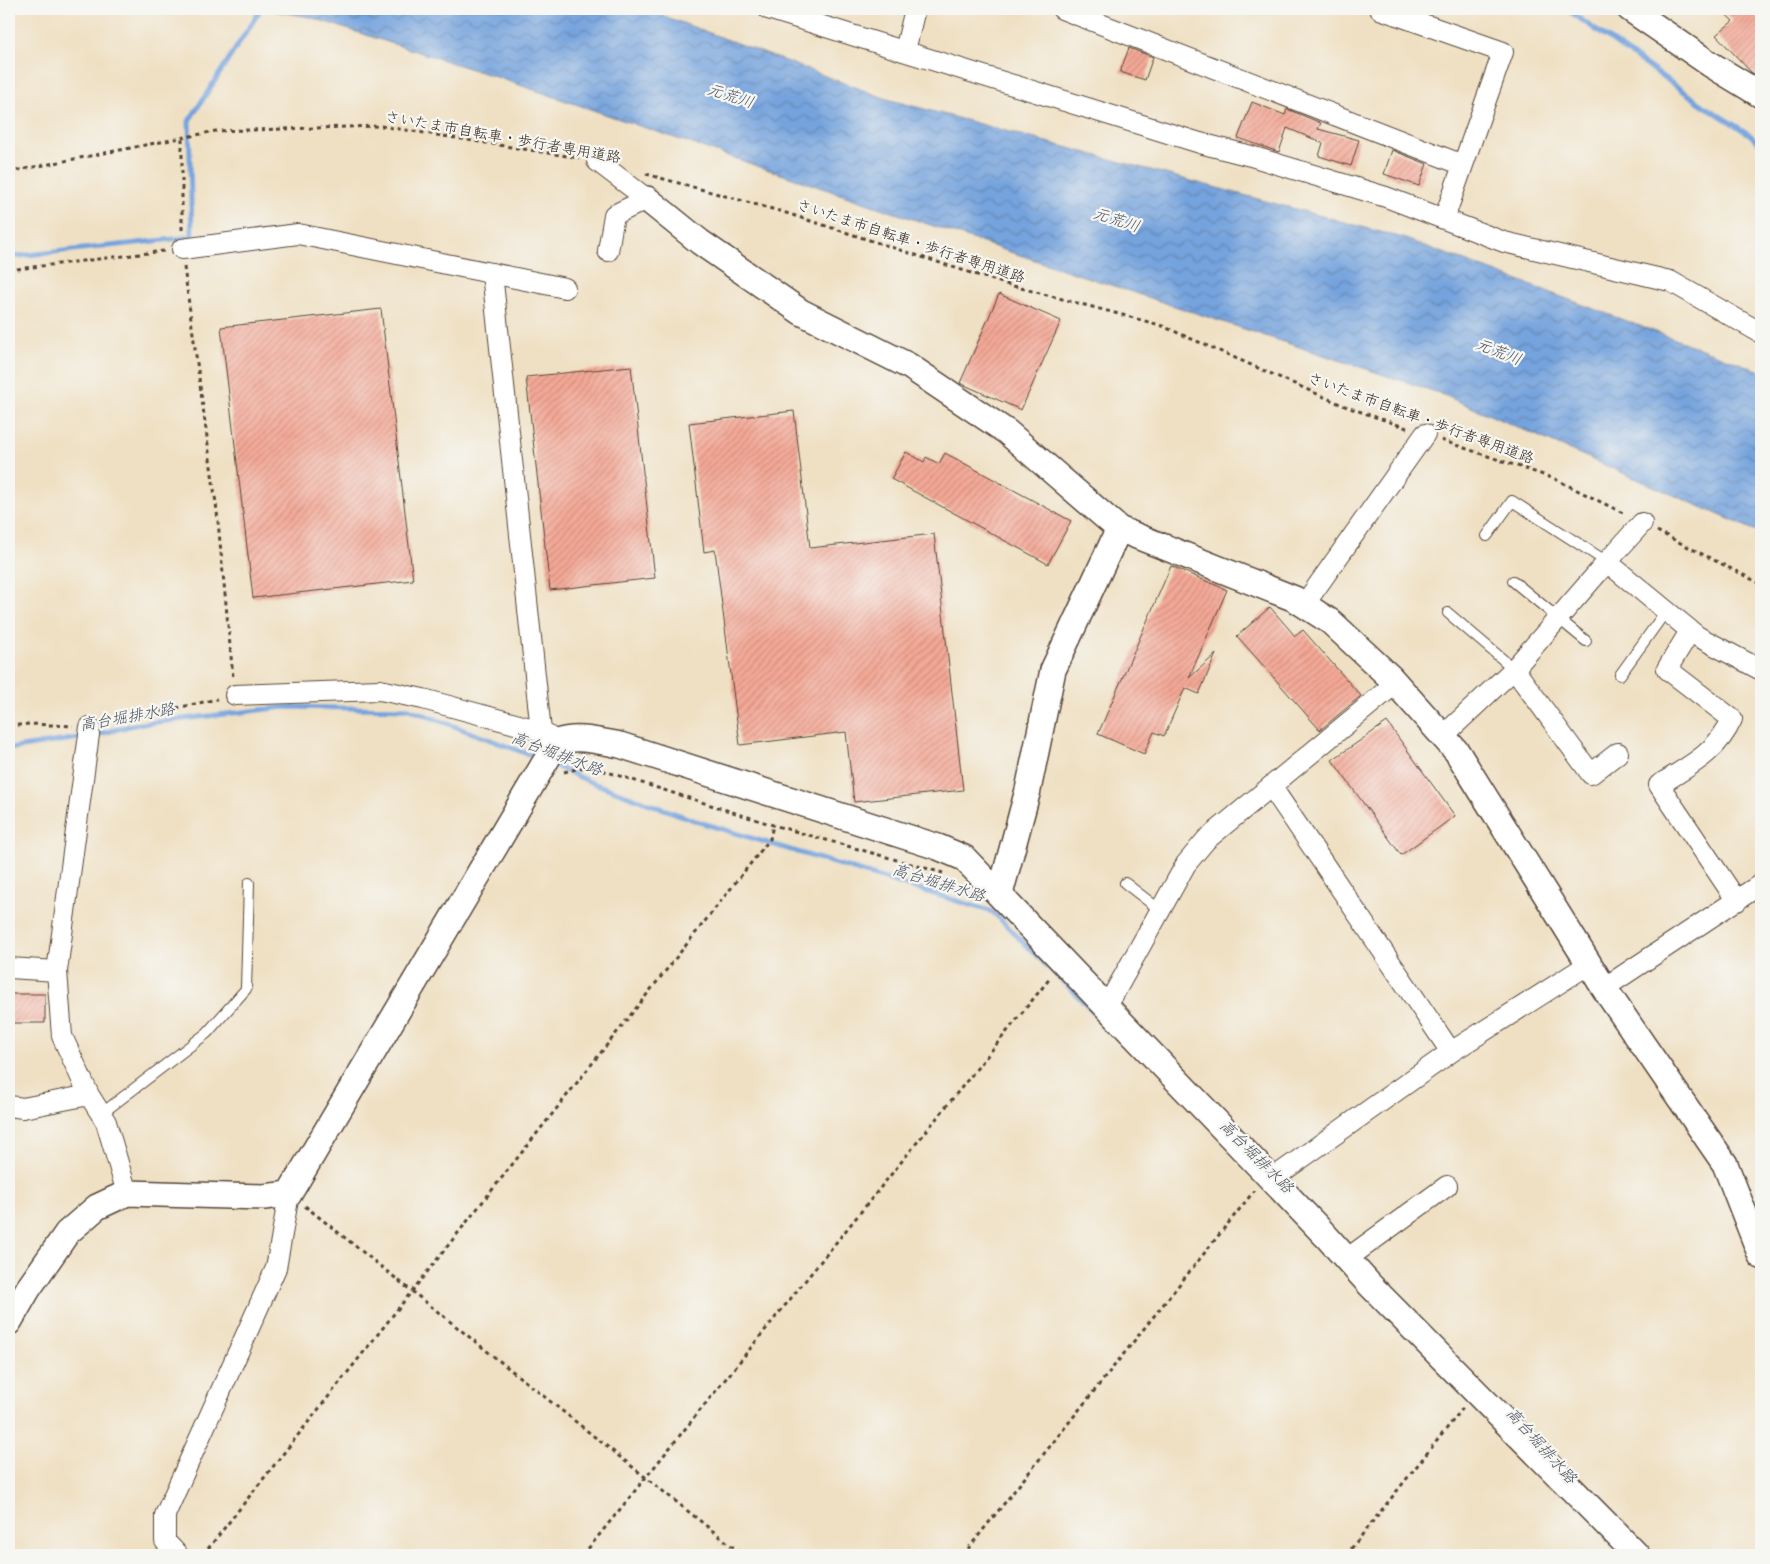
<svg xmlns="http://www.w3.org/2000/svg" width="1770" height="1564" viewBox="0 0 1770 1564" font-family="'Shantell Sans','Klee One',sans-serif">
	<defs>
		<pattern id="water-waves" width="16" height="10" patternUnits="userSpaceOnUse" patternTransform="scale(1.25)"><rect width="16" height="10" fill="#75a3dd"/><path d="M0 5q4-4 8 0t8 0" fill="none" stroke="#6185b3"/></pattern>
		<pattern id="building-hatch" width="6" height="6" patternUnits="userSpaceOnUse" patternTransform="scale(1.25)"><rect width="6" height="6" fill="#f5a997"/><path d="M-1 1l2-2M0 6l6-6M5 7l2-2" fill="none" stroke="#c88a7b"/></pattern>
	</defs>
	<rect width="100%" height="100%" fill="#f6f6f2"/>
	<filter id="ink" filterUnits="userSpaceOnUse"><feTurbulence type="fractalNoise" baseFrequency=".02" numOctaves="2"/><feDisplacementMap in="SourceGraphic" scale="10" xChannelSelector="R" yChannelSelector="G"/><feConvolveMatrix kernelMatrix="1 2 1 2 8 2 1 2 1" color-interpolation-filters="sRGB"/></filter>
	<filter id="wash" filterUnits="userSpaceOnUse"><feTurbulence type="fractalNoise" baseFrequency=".0096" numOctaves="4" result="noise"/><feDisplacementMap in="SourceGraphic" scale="20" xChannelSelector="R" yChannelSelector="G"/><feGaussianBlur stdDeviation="1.12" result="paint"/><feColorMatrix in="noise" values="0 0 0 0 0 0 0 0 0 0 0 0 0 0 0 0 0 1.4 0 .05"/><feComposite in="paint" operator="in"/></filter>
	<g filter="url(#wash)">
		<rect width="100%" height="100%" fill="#efe0c3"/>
		<path fill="url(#water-waves)" stroke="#58667e" d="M263,9h382l242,90 516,139 358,133v162l-322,-140 -438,-144 -508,-173 -183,-59z"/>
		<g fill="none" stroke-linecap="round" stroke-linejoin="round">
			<path stroke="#75a3dd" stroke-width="5" d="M1566,9l137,96 46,29 12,11
				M9,257l183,-20 -3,-116 72,-112
				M93,736l40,-11 152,-18 124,2 129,49
				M9,749l76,-12
				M553,765l35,16 108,40 297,91 104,103"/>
		</g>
		<g id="blocks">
			<path fill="url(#building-hatch)" d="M1720,9h41v69l-10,-6 -35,-37 17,-14z
				M1129,48l24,9 -8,23 -25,-8z
				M1252,102l33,13 2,-6 34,14 -3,6 41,11 -8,26 -32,-10 4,-13 -36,-15 -8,24 -41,-14z
				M1392,150l35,14 -8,22 -35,-12z
				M999,294l62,27 -40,89 -61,-27z
				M381,309l32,271 -160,18 -32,-271z
				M631,366l24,212 -105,12 -24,-213z
				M794,411l16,137 124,-14 29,256 -109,12 -8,-70 -106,13 -25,-195 -11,2 -15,-129z
				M906,452l18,10 2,-5 13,7 6,-11 126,68 -23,43 -157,-85z
				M1171,566l56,24 -38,88 27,-24 -17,40 -14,-6 -21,48 -10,-4 -10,22 -46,-20z
				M1270,607l25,29 8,-6 58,66 -41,34 -83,-94z
				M1387,722l68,94 -54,39 -69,-95z
				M10,994h35v29h-35z"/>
		</g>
	</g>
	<g filter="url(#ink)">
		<use href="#blocks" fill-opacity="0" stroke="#564537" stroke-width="1"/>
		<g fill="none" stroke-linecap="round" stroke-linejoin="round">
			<defs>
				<path id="service" d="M1487,536l25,-35 95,61
					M1513,581l73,60
					M1448,613l66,56
					M1620,675l46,-64
					M1125,883l35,27
					M101,1114l106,-81 39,-44 3,-106"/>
				<path id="minor" d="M768,9l432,134 51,13 135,41 118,45 166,39 91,52
					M1062,9l401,156 -19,54
					M1380,9l123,43 -40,113
					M905,51l10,-42
					M597,161l50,38 -33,16 -6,36
					M182,249l116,-15 267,54
					M492,273l49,458
					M1607,562l35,-39
					M1304,605l121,-171
					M1690,631l-23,38 65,50c-15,34 -43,47 -73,66l78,116
					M1514,669l77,105 27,-21
					M235,695l145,-5 43,9 118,32 10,7
					M90,727l-33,244 5,65 27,59 17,27 21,71
					M1443,736l71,-67 93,-107 90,74 64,34
					M1271,786l180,266
					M9,968l48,3
					M1604,988l157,-104
					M1106,1008l80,-144 20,-24 190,-157
					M9,1106l14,2 66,-13
					M1272,1179l179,-127 138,-88
					M1348,1258l99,-72
					M178,1555l-13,-14v-26l111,-247 13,-74"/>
				<path id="tertiary" d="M1630,9l80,55 51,31
					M647,199l53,43 101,70 108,54 98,66 112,97 176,70 36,23 60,56 66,74 147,236 121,176 36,92
					M1000,894l28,-104 25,-120 66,-141
					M9,1322l19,-33 39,-56 30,-26 30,-14 137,4 25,-3 268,-452c21,-7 41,-1 63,3l318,102 26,11 362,378 44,49 267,270"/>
			</defs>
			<use href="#service" stroke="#564537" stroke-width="12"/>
			<use href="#minor" stroke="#564537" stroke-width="22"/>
			<use href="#tertiary" stroke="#564537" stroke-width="28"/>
			<path stroke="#564537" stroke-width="3" stroke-dasharray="4 4" stroke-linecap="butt" d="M9,172l207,-41 165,-5 198,32
				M646,174l137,38 219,71 158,42 187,82 60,21
				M182,230v-91
				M184,267l33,244 16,166
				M9,270l155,-19
				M1441,440l114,39 70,35
				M1657,531l104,53
				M106,724l111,-25
				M9,726l21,-2 43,2
				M564,772l25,-6 184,59 170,48
				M305,1206l438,349
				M203,1555l567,-716 3,-14
				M583,1555l468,-578
				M963,1555l291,-364
				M1346,1555l117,-147"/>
			<use href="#service" stroke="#fff" stroke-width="10"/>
			<use href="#minor" stroke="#fff" stroke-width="20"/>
			<use href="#tertiary" stroke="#fff" stroke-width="25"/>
		</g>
	</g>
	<g text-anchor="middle" stroke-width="4.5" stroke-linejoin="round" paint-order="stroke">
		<g font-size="15" fill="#3b2a1e" stroke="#f6f6f2">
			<text transform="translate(503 137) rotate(10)" y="5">さいたま市自転車・歩行者専用道路</text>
			<text transform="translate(911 241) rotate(18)" y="5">さいたま市自転車・歩行者専用道路</text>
			<text transform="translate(1421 418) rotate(20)" y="5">さいたま市自転車・歩行者専用道路</text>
		</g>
		<g font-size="16" font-style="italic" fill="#4f5461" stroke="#f6f6f2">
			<text transform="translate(731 95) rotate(18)" y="6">元荒川</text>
			<text transform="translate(1117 219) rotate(18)" y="6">元荒川</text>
			<text transform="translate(1499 351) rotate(21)" y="6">元荒川</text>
			<text transform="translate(127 716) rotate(-10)" y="6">高台堀排水路</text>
			<text transform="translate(557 753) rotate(21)" y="6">高台堀排水路</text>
			<text transform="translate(939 882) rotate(17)" y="6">高台堀排水路</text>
			<text transform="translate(1257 1156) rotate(45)" y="6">高台堀排水路</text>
			<text transform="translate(1542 1445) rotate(48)" y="6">高台堀排水路</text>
		</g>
	</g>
	<rect width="1770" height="1564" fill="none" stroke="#f6f6f2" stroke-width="30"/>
</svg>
